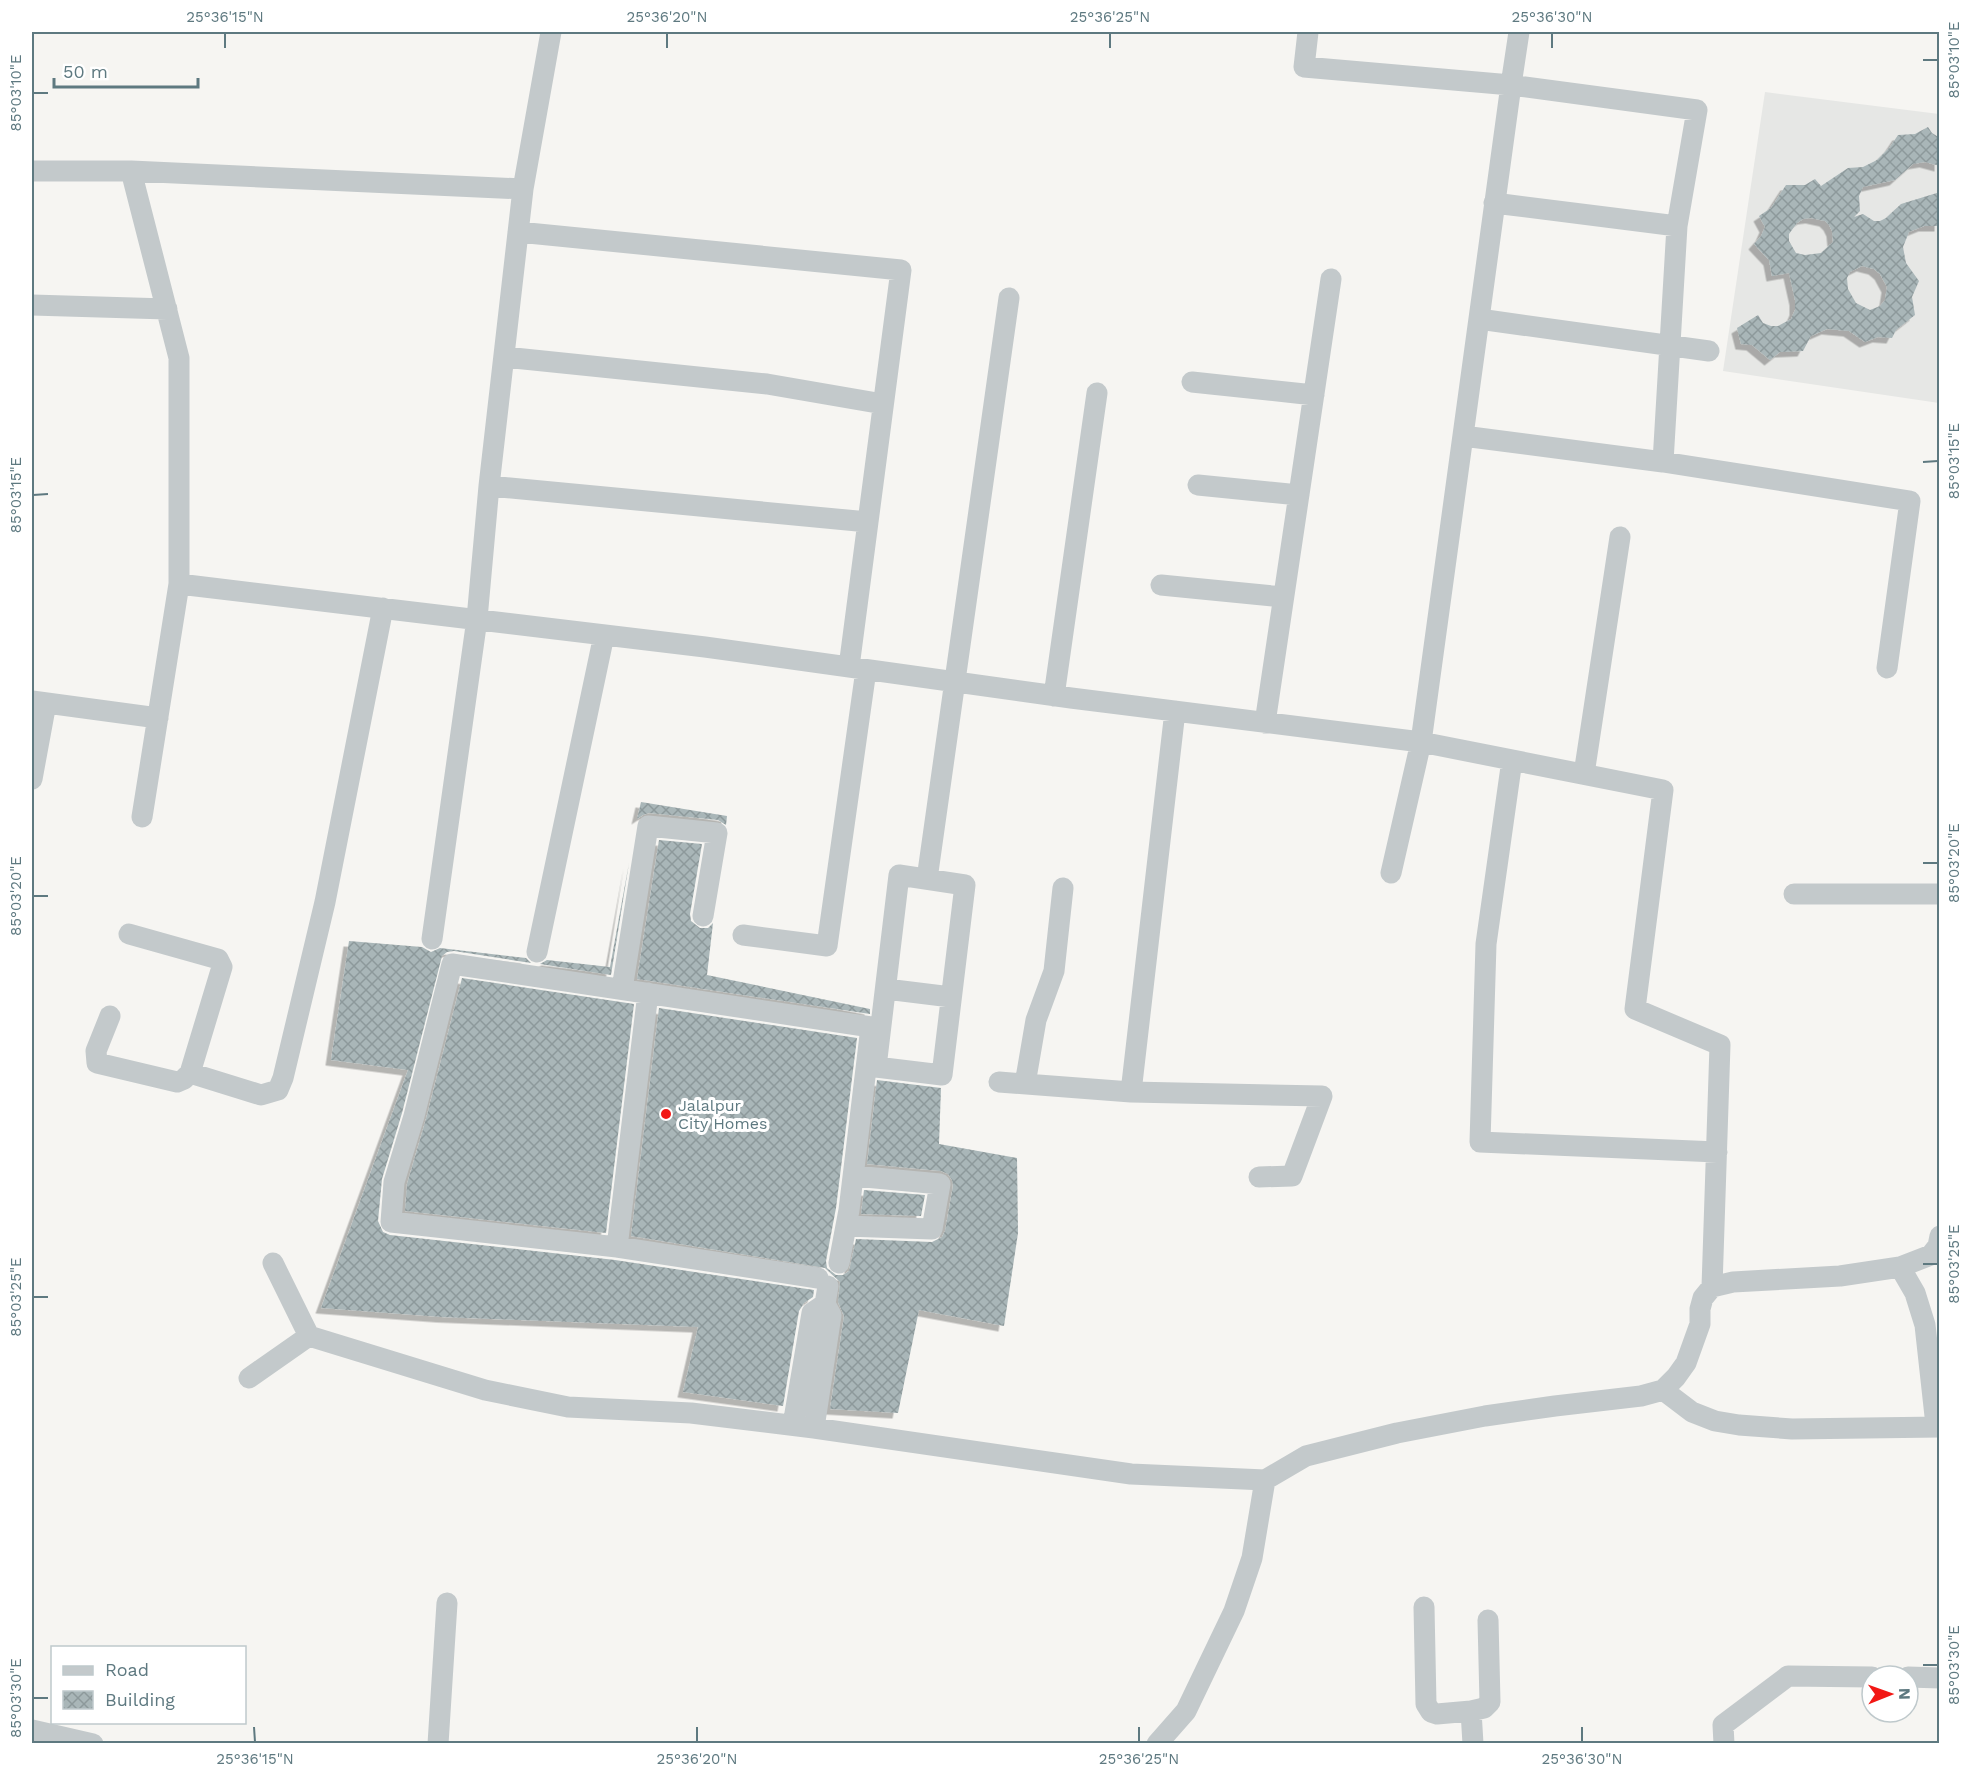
<svg xmlns="http://www.w3.org/2000/svg" width="1971" height="1775" viewBox="0 0 1971 1775" font-family="'Work Sans',sans-serif">
	<defs>
		<pattern id="building-cross-hatch" width="8" height="8" patternUnits="userSpaceOnUse" patternTransform="scale(1.5)"><rect width="8" height="8" fill="#a9b6b8"/><path d="M0 0l8 8M0 8l8-8" fill="none" stroke="#8d999b"/></pattern>
		<filter id="shadow"><feDropShadow dx="-5.5" dy="5.5" stdDeviation="0" flood-color="#0004"/></filter>
	</defs>
	<rect width="100%" height="100%" fill="#f6f5f2"/>
	<path fill="#e6e7e5" d="M1765,92l174,22v289l-216,-32z"/>
	<path fill="url(#building-cross-hatch)" fill-rule="evenodd" filter="url(#shadow)" d="M1928,127l4,6 8,5v28l-15,-4 -12,2 -18,16 -32,7 -4,9 1,15 -6,6 9,-3 11,7h6l6,-3 15,-14 39,-12v34h-16l-15,6 -6,15 3,16 13,18 -7,16 3,18 -19,15 -4,8 -14,-1 -13,5 -16,-11 -22,-2 -16,7 -8,15 -23,1 -10,8 -18,-15 -11,-1 -4,-16 21,-13 5,8 8,3h7l13,-7 4,-9v-10l-6,-27 -17,3 -3,-16 -15,-16 7,-8 4,-9 -6,-11 12,-8 15,-23h19l10,-6 6,7 27,-18 15,-1 14,-7 13,-13 8,-12 17,-1zM1811,218l14,3 4,4 3,6 1,11 -12,11 -16,2 -9,-2 -7,-12v-7l8,-11 6,-4zM1862,266l12,3 6,5 7,13 -2,13 -5,6 -10,4 -14,-7 -8,-14 -1,-11 3,-6z
		M641,802l86,14 -1,9 -8,-5 -69,-7 -6,2 -6,4z
		M659,840l43,4 -12,70 1,7 9,7h8l5,-5 -6,52 163,34v5l-233,-35z
		M629,863l-18,112 -71,-11 7,-4 63,7z
		M349,941l73,6 9,5 9,-4 86,10 5,5 -77,-12 -7,1 -5,4 -40,157 -20,66 -4,42 5,11 7,3 225,25 199,30 -1,7 -9,6 -5,8 -16,95 -100,-14 15,-65 -256,-10 -121,-9 87,-238 -77,-10z
		M462,978l172,26 -28,229 -201,-22 2,-27 19,-65z
		M659,1008l198,30 -21,170 -10,53 1,7 9,7h7l6,-4 7,-32 76,3 10,-5 3,-6 8,-45 -1,-6 -4,-6 -7,-3 -74,-7 10,-84 64,8 -2,56 78,14 1,75 -14,93 -85,-16 -21,103 -68,-4 14,-93 -6,-14 2,-20 -15,-14 -194,-32z
		M864,1190l61,5 -4,21 -60,-2z"/>
	<g fill="none" stroke-linecap="round" stroke-linejoin="round">
		<path stroke="#c3c9cb" stroke-width="21" d="M1308,32l-4,35 207,18 -90,657 -30,131
			M1519,32l-8,53 186,25 -20,116 -14,236
			M32,171h99
			M523,189l28,-157
			M1494,203l183,23
			M518,232l383,38 -52,397
			M32,305l135,4
			M1479,319l230,32
			M504,357l263,27 116,20
			M1192,382l122,13
			M1463,436l200,26 247,39 -23,167
			M1198,485l101,10
			M489,486l379,36
			M1161,585l122,12
			M1054,696l43,-303
			M32,701l126,17
			M1265,723l66,-444
			M1512,760l-26,184 -6,198 237,10
			M1584,774l36,-237
			M32,779l14,-76
			M142,817l37,-233
			M899,875l66,10 -23,190 -66,-8z
			M927,879l82,-581
			M1794,894h146
			M129,934l89,25 4,8 -32,106
			M743,935l84,11 39,-276
			M432,939l45,-320 12,-133 34,-297 -392,-18 48,187v226l526,63 366,51 350,44 242,48 -28,219 85,36 -8,242
			M537,952l67,-317
			M622,989l26,-163 69,7 -14,83
			M886,989l65,8
			M110,1016l-14,35 1,12 80,19 7,-3 6,-6 71,22 17,-5 5,-12 42,-176 58,-294
			M999,1082l132,10 191,4 -30,80 -33,1
			M1025,1084l11,-64 18,-49 9,-83
			M1131,1092l44,-381
			M846,1226l86,3 8,-45 -86,-8
			M617,1247l31,-254
			M273,1263l36,73 176,54 83,17 123,6 123,15 317,46 134,6 41,-24 91,-23 88,-17 70,-10 86,-10 22,-6 13,-13 10,-14 14,-39v-15l3,-11 9,-11 21,-5 107,-6 60,-9 31,-12 7,-9 2,-10
			M1900,1267l15,26 10,32 11,100
			M818,1278l-201,-31 -226,-25 3,-40 20,-66 38,-152 419,63 -22,183 -10,53
			M249,1378l60,-42
			M1663,1390l29,22 23,9 24,4 53,4 148,-2
			M793,1425l19,-112 13,-9 3,-18
			M814,1428l17,-113 -6,-11
			M1424,1607l2,97 5,8 6,2 34,-3 2,33
			M1908,1677l32,1
			M1471,1711l13,-3 6,-6 -2,-82
			M32,1730l61,14
			M438,1744l9,-141
			M1157,1744l29,-33 48,-100 18,-53 13,-78
			M1724,1744l-1,-19 65,-49 84,1"/>
	</g>
	<path fill="none" stroke="#5e7980" stroke-width="2" d="M225,33v15M667,33v15M1110,33v15M1552,33v15M1923,60h15M33,93h15M1923,462l15,-1M33,495l15,-1M1923,863h15M33,896h15M1923,1264h15M33,1297h15M1923,1665h15M33,1698h15M254,1727l1,15M697,1727v15M1139,1727v15M1582,1727v15"/>
	<circle fill="#f21815" stroke="#fff" stroke-width="2" cx="666" cy="1114" r="6"/>
	<g text-anchor="middle" stroke-width="6" stroke-linejoin="round" paint-order="stroke">
		<g font-size="16" fill="#5e7980" stroke="#fff" text-anchor="start">
			<text x="678" y="1111">Jalalpur<tspan x="678" dy="18">City Homes</tspan></text>
		</g>
	</g>
	<rect width="1971" height="1775" fill="none" stroke="#ffffff" stroke-width="66"/>
	<rect x="51" y="1646" width="195" height="78" fill="#ffffff" stroke="#bfc9cc" stroke-width="1.5"/>
	<rect x="63" y="1666" width="30" height="9" fill="#c3c9cb" stroke="#bfc9cc" stroke-width="1.5"/>
	<text x="105" y="1676" font-size="18" fill="#5e7980">Road</text>
	<rect x="63" y="1691" width="30" height="18" fill="url(#building-cross-hatch)" stroke="#bfc9cc" stroke-width="1.5"/>
	<text x="105" y="1706" font-size="18" fill="#5e7980">Building</text>
	<g transform="translate(1890 1694) rotate(89)"><circle r="28" fill="#ffffff" stroke="#bfc9cc" stroke-width="1.5"/>
	<path d="M0-4.5L10 22L0 15L-10 22Z" fill="#f21815"/>
	<text y="-9" font-size="16" font-weight="bold" text-anchor="middle" fill="#5e7980">N</text>
	</g>
	<path d="M54 78v9h144v-9" fill="none" stroke="#5e7980" stroke-width="3"/>
	<text x="63" y="78" font-size="18" fill="#5e7980" stroke="#ffffff" stroke-width="4.5" paint-order="stroke">50 m</text>
	<rect x="33" y="33" width="1905" height="1709" fill="none" stroke="#5e7980" stroke-width="2"/>
	<g font-size="15" text-anchor="middle" fill="#5e7980">
		<text x="225" y="22">25°36'15"N</text>
		<text x="667" y="22">25°36'20"N</text>
		<text x="1110" y="22">25°36'25"N</text>
		<text x="1552" y="22">25°36'30"N</text>
		<text transform="translate(1954 60) rotate(-90)" y="5">85°03'10"E</text>
		<text transform="translate(16 93) rotate(-90)" y="5">85°03'10"E</text>
		<text transform="translate(1954 461) rotate(-90)" y="5">85°03'15"E</text>
		<text transform="translate(16 495) rotate(-90)" y="5">85°03'15"E</text>
		<text transform="translate(1954 863) rotate(-90)" y="5">85°03'20"E</text>
		<text transform="translate(16 896) rotate(-90)" y="5">85°03'20"E</text>
		<text transform="translate(1954 1264) rotate(-90)" y="5">85°03'25"E</text>
		<text transform="translate(16 1297) rotate(-90)" y="5">85°03'25"E</text>
		<text transform="translate(1954 1665) rotate(-90)" y="5">85°03'30"E</text>
		<text transform="translate(16 1698) rotate(-90)" y="5">85°03'30"E</text>
		<text x="255" y="1764">25°36'15"N</text>
		<text x="697" y="1764">25°36'20"N</text>
		<text x="1139" y="1764">25°36'25"N</text>
		<text x="1582" y="1764">25°36'30"N</text>
	</g>
</svg>
